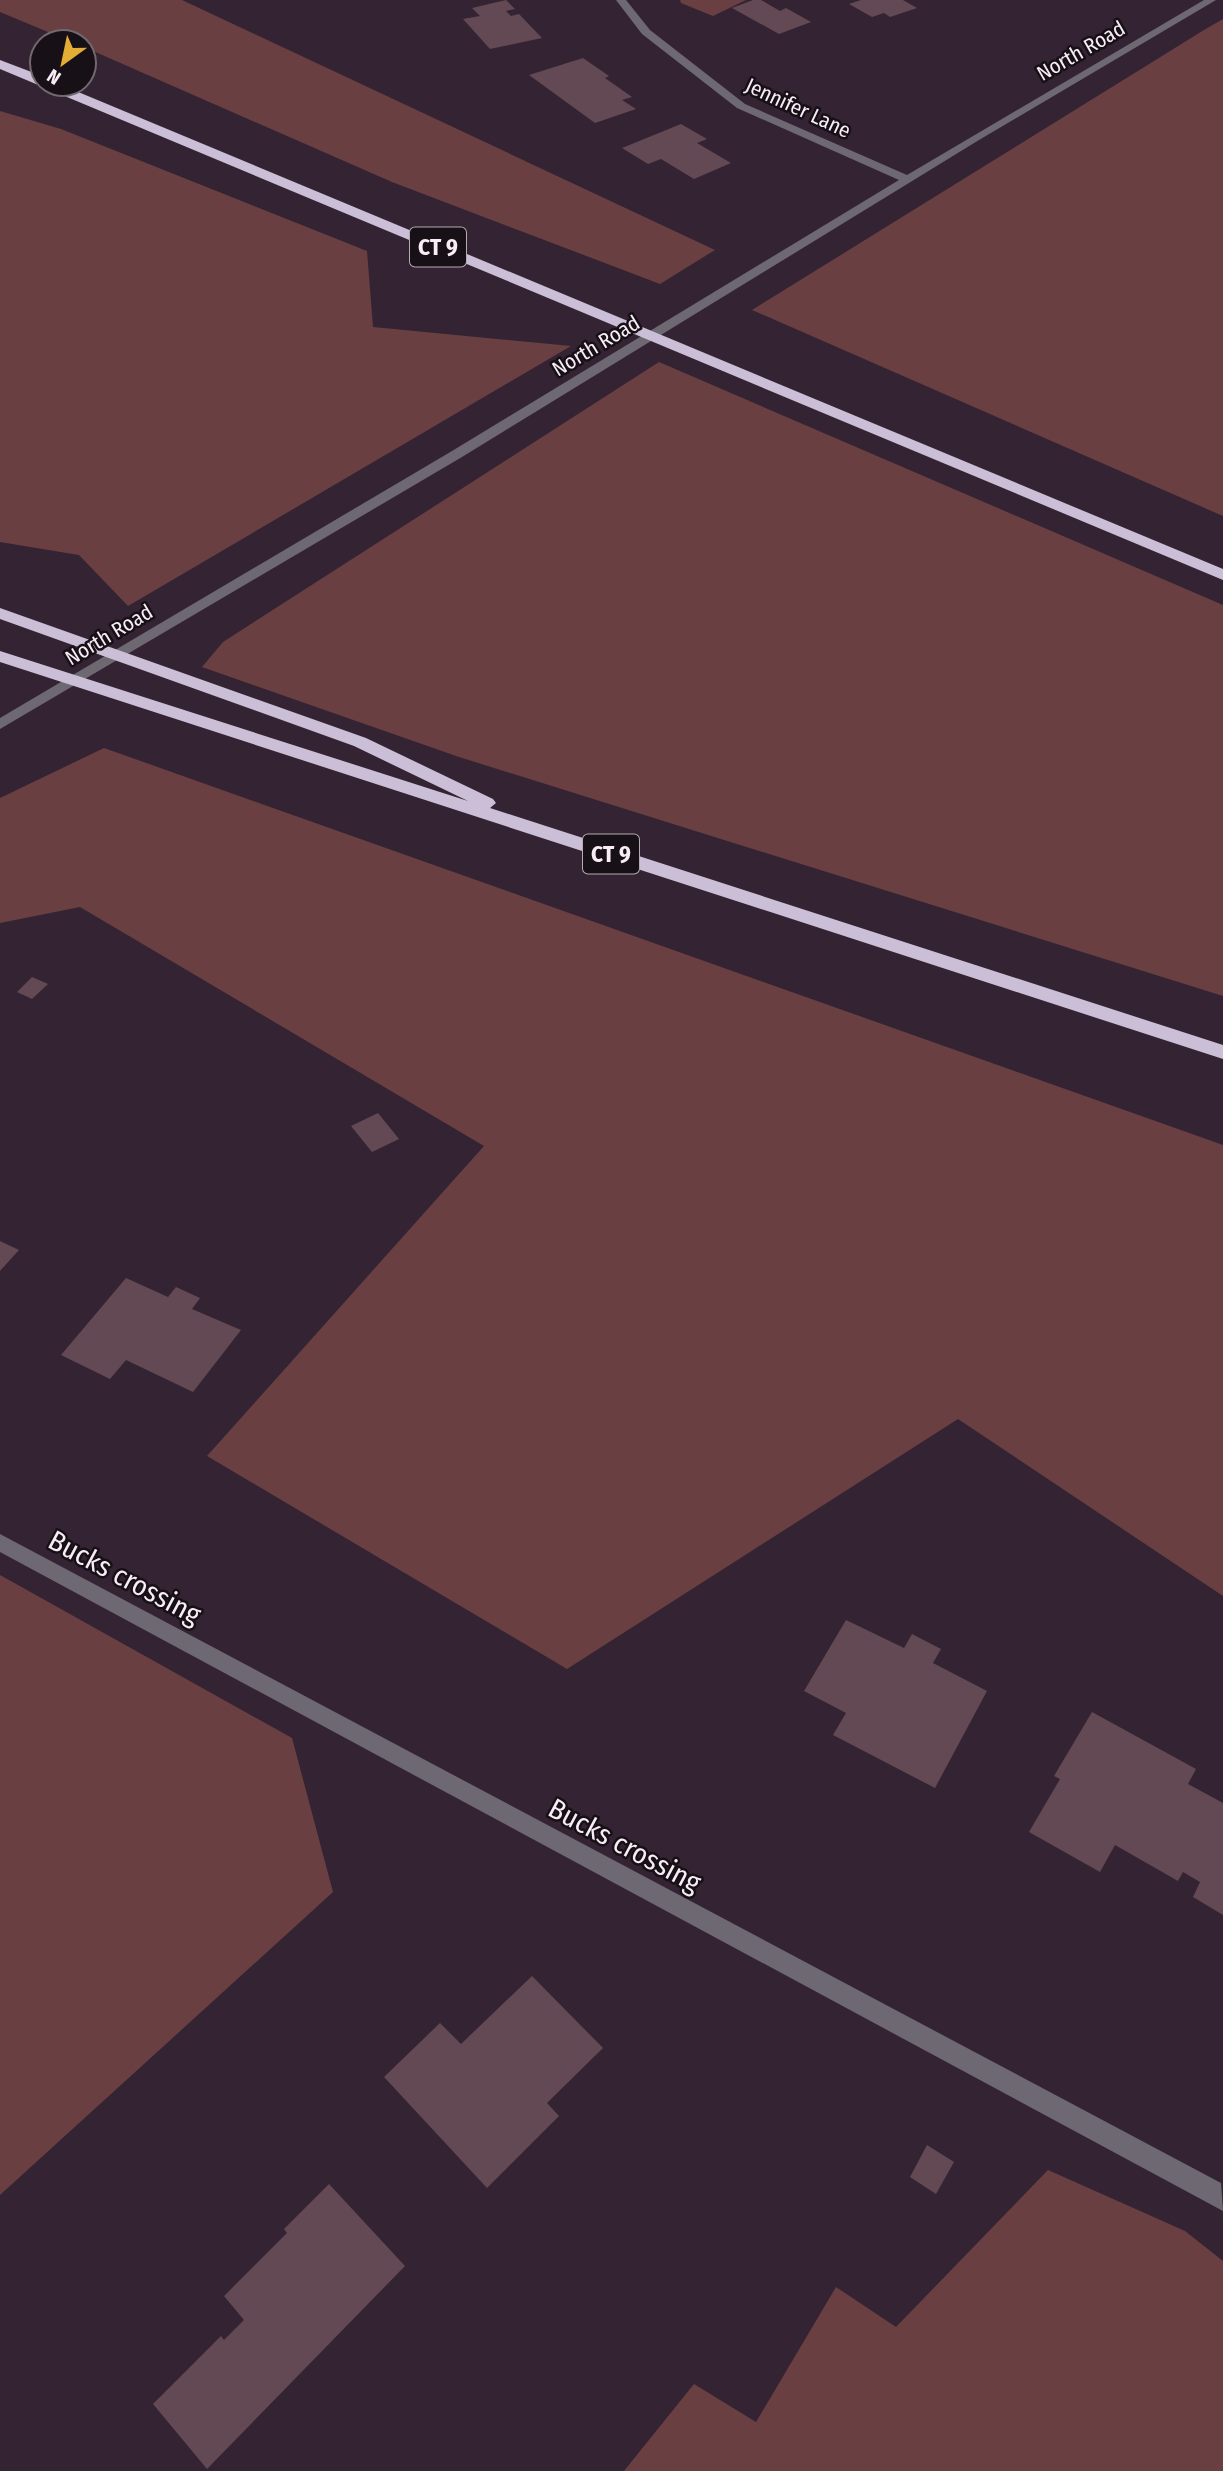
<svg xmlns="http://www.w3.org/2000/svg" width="1223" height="2471" viewBox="0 0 1223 2471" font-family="'Fira Sans Condensed',sans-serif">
	<rect width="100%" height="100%" fill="#342433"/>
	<path fill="#693f42" d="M0,0h182l533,250 -55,34 -268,-102 -308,-135v-5h-12l-72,-30z
		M680,0h66l-33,16 -32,-13z
		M1223,19v497l-471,-206 452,-280z
		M0,111l61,18 306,122 6,76 198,19 -443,260 -49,-51 -79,-13z
		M659,362l564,243v391l-764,-239 -257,-90 21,-25z
		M104,748l1119,397v451l-265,-177 -391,250 -360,-213 277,-310 -404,-239 -80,16v-125z
		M0,1575l292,163 41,154 -333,303z
		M1048,2170l137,61 38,30v210h-599l70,-87 62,38 80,-135 60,40z"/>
	<path fill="#624953" d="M506,0l9,9 -9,2 5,5 8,-2 23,24 -52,11 -27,-30 17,-3 -8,-8z
		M753,0h8l19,11 6,-3 25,14 -32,12 -47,-26z
		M861,0h42l14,8 -27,9 -6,-4 -12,4 -23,-13z
		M583,58l26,18 -4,2 27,19 -10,3 14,9 -41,14 -66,-48z
		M681,124l26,15 -10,4 34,20 -37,16 -33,-20 -13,5 -26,-16z
		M32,977l16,7 -16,15 -15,-7z
		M378,1113l21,26 -27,13 -21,-26z
		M0,1241l19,9 -19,21z
		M126,1278l42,19 8,-10 24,11 -8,11 49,21 -48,62 -67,-32 -16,19 -49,-24z
		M846,1620l58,28 8,-14 29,15 -8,14 54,28 -52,97 -102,-53 13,-22 -42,-22z
		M1092,1712l104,57 -8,15 35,19v112l-30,-18 7,-15 -17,-10 -5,9 -63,-36 -15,27 -71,-40 31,-53 -6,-3z
		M532,1976l71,72 -56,55 12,13 -72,72 -103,-111 56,-54 21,21z
		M927,2145l27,17 -18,32 -26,-17z
		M329,2184l76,82 -198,203 -54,-65 68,-68 3,4 20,-20 -20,-24 63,-63 -3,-4z"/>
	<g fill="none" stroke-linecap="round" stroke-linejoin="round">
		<path fill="#6d6872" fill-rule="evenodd" d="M616,0h10l24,30 95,74 162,71 297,-175h12l-237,140 -517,317 -462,272v-11l452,-267 447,-271 -162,-72 -95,-74z
			M0,1534l1221,649 2,28 -1223,-659z"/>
		<path fill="#cbbfd7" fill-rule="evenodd" d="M0,60l42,16v8h17l1164,485v11l-1223,-511z
			M0,608l366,130 127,61 3,4 -6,5 733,237v14l-1223,-397v-11l468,150 -114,-55 -354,-127z"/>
	</g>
	<g text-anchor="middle" stroke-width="5" stroke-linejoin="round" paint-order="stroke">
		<g font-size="21" fill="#f8edf6" stroke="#171016">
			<text transform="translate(1081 51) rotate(-30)" y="7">North Road</text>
			<text transform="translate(798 108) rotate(25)" y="7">Jennifer Lane</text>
			<text transform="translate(596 346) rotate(-31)" y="7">North Road</text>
			<text transform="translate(109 635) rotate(-31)" y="7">North Road</text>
		</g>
		<g fill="#171016" stroke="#b4abb3" stroke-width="2">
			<rect x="410" y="227.5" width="56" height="39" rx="5"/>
			<rect x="583" y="834.5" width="56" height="39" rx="5"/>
		</g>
		<g font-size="23" font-weight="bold" fill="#f8edf6">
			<text x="438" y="255">CT 9</text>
			<text x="611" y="862">CT 9</text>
		</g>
		<g font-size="28" fill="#f8edf6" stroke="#171016">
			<text transform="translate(125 1577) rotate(28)" y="10">Bucks crossing</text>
			<text transform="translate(625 1845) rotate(28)" y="10">Bucks crossing</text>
		</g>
	</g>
	<g transform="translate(63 63) rotate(213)"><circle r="33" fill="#171016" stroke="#716870" stroke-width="2"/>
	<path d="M0-5L12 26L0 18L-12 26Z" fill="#e4ad35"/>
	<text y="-10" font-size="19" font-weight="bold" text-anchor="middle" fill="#f8edf6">N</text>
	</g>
</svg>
